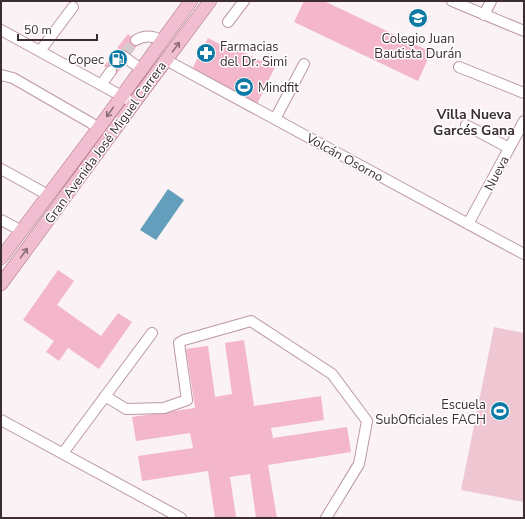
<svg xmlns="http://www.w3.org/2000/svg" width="525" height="519" viewBox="0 0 525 519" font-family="'Nunito Sans',sans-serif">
	<rect width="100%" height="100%" fill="#faf2f4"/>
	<path fill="#eec7d3" d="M494,327l30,6v169l-63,-12z"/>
	<path fill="#639ebc" d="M168,189l16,11 -28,40 -16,-10z"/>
	<path fill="#f3b6cb" d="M304,1h20l107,51 -13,29 -124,-59z
		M128,34l11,9 -10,14 -12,-9z
		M208,38l15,8 2,-3 36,18 3,-5 13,7 -20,41 -66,-33z
		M115,53l11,8 -10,14 -12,-9z
		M58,270l16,11 -17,24 44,31 17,-23 14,9 -33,47 -31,-21 -9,13 -13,-9 8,-11 -31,-21z
		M244,340l10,66 67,-10 3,24 -53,8 2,10 74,-11 4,25 -83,13 9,53h-21l-6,-44 -20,3 6,40 -5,1h-16l-7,-47 -66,10 -4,-25 55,-8 -3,-15 -54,8 -4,-24 63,-9 -9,-59 22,-3 7,51 17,-3 -7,-51z"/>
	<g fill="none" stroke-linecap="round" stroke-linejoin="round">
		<path stroke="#d4cbcd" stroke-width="10" stroke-dasharray="10 5" stroke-linecap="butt" d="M125,53l11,-13
			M111,71l10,-13"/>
		<defs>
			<path id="minor" d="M452,1l72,30
				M484,15l7,-14
				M228,22l16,-21
				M1,30l126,69
				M136,40c9,-5 17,-5 26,1
				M40,51l33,-44
				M123,56l18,13
				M166,60c119,64 238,130 358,194
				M459,67l65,26
				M1,75l12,3 78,45 7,6
				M101,85l10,-14
				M275,119l29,-55
				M466,125l43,23
				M1,169l47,26
				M1,220l21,11
				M468,224l56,-103
				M105,396l21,13 38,-1 23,-8 -8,-57 5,-3 67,-19 81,53 35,47 -8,43 -33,54
				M1,420l180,98
				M63,453l89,-120"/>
			<path id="major" d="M1,258l97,-129 93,-128
				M1,284l133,-181 76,-102"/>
		</defs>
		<use href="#minor" stroke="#bc97a4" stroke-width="12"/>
		<use href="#major" stroke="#aa6f85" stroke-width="14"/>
		<use href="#minor" stroke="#fff" stroke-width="10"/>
		<use href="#major" stroke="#f0bed0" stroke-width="13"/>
	</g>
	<defs><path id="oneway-shaft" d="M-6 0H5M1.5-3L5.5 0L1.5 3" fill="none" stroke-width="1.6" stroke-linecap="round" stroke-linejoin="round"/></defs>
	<g stroke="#8d6e79">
		<use href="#oneway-shaft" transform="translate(176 47) rotate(-53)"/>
		<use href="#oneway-shaft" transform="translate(110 112) rotate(126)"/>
		<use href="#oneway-shaft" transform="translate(24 253) rotate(-54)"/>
	</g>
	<defs>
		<symbol id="school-disc" viewBox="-11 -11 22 22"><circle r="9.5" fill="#0c7aa4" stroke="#fff"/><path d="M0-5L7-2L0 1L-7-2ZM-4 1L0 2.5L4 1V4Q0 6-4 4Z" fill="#fff"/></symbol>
		<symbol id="pharmacy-disc" viewBox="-11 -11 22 22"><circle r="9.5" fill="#0c7aa4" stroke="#fff"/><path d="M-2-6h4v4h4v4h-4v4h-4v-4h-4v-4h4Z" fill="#fff"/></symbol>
		<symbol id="fuel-disc" viewBox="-11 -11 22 22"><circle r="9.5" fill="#0c7aa4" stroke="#fff"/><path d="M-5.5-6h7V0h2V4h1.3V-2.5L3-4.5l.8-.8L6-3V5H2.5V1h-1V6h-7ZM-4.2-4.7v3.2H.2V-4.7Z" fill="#fff"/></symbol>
		<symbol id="stadium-disc" viewBox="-11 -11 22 22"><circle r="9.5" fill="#0c7aa4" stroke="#fff"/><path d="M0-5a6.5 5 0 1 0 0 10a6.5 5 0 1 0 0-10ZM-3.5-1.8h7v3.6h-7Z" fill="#fff"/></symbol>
	</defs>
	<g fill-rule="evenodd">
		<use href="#school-disc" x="407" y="7" width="22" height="22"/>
		<use href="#pharmacy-disc" x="195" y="42" width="22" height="22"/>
		<use href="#fuel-disc" x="107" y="48" width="22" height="22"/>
		<use href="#stadium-disc" x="233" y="76" width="22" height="22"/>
		<use href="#stadium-disc" x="489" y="400" width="22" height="22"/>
	</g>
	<g text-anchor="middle" stroke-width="3" stroke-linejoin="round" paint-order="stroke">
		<g font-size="13" fill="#3c2d32" stroke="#fff" text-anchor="start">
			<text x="418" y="43" text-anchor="middle">Colegio Juan<tspan x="418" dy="15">Bautista Durán</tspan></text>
			<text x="220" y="51">Farmacias<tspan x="220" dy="15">del Dr. Simi</tspan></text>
			<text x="104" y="64" text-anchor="end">Copec</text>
			<text x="258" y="92">Mindfit</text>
			<text x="486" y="409" text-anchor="end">Escuela<tspan x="486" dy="15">SubOficiales FACH</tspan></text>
		</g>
		<g font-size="13" fill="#3c2d32" stroke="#fff">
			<text transform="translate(105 142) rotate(-54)" y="5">Gran Avenida José Miguel Carrera</text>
			<text transform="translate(345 157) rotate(29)" y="5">Volcán Osorno</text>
			<text transform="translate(496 173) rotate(-62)" y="5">Nueva</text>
		</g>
		<g font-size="14" font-weight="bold" fill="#3c2d32" stroke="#fff">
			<text x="474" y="119">Villa Nueva<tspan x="474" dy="16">Garcés Gana</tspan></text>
		</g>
	</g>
	<rect width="525" height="519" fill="none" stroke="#3c2d32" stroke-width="4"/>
	<path d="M18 34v6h79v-6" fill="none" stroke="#3c2d32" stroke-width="2"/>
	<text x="24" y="34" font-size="12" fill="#3c2d32" stroke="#ffffff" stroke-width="3" paint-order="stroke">50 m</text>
</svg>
